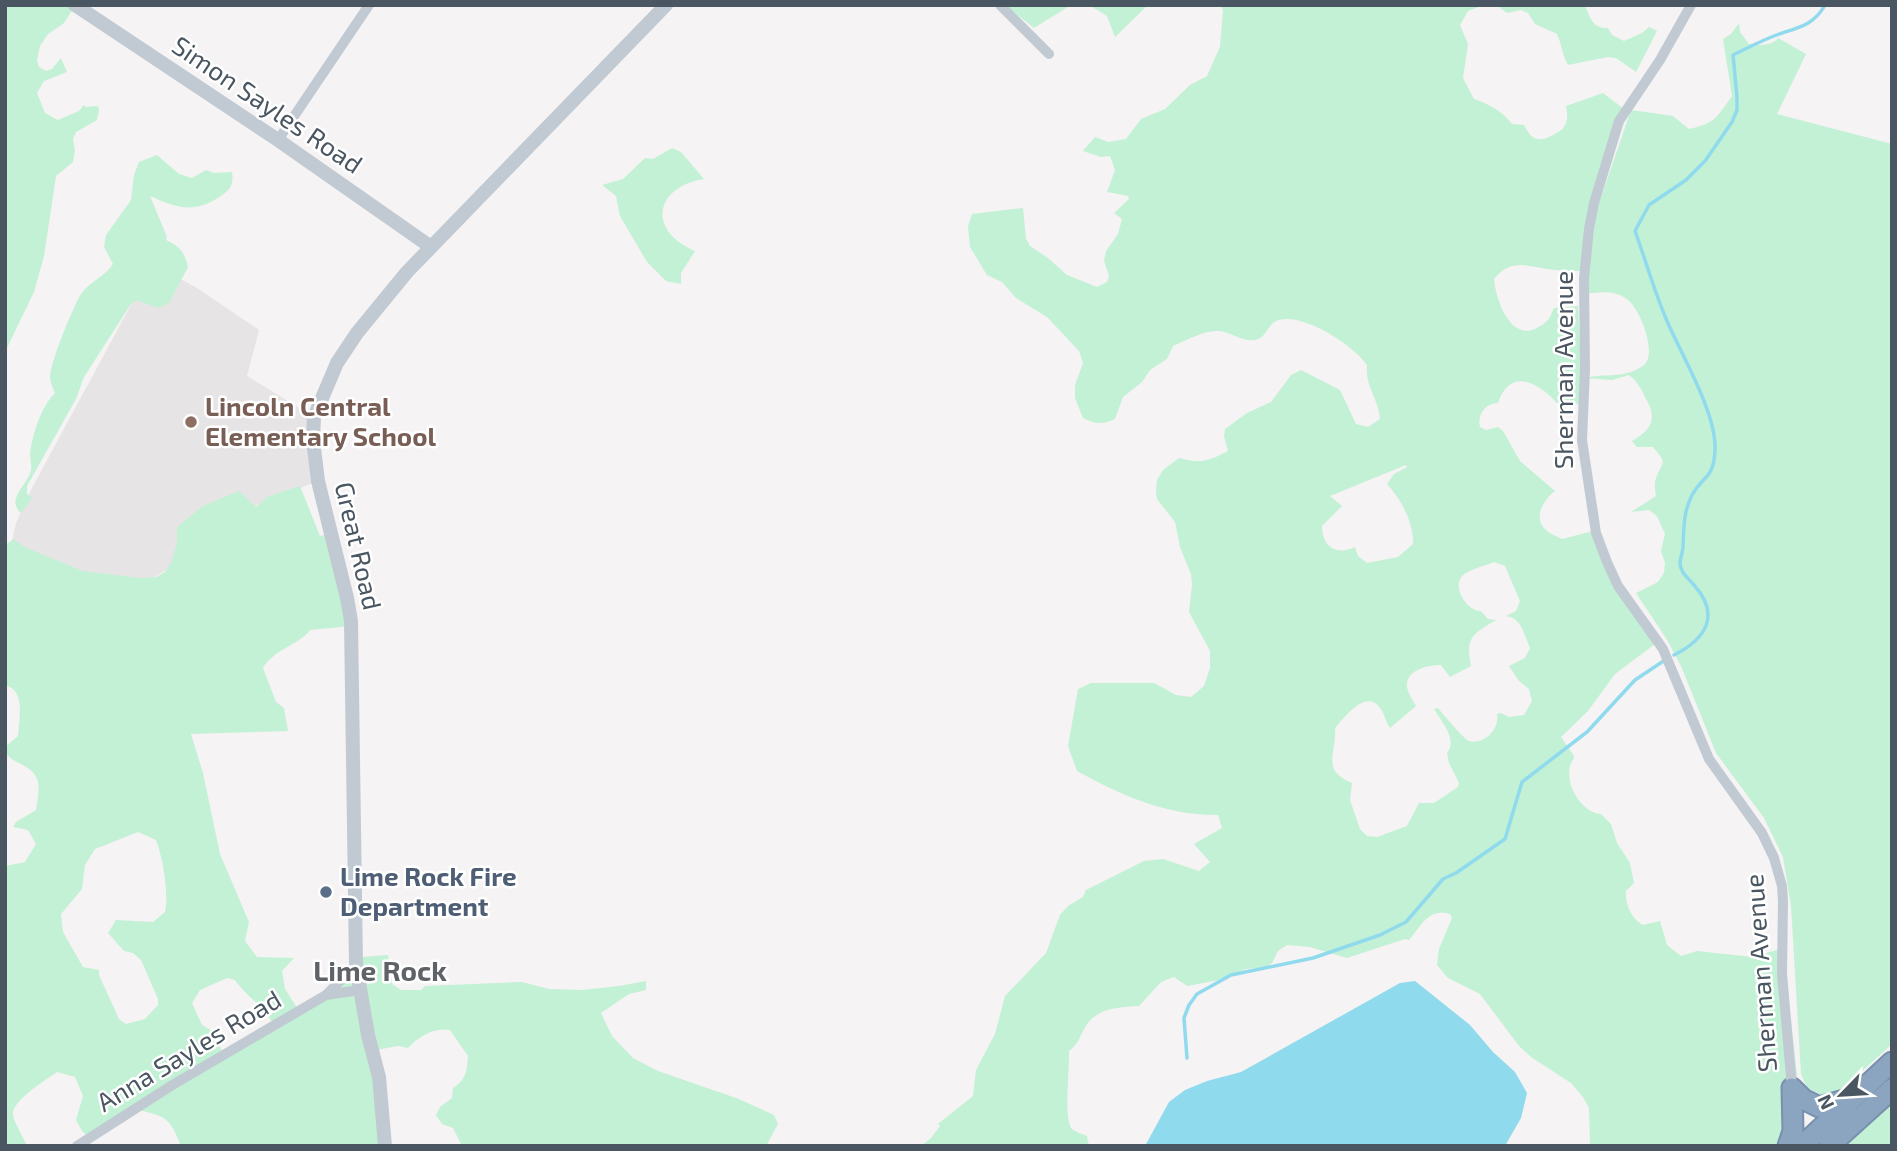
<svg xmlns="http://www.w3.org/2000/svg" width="1897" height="1151" viewBox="0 0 1897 1151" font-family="'Exo 2',sans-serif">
	<rect width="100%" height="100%" fill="#f5f3f3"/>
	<path fill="#e6e4e5" d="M153,264l44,24 62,42 -12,46 67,41 4,64 -118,47 -27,38 -22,13 -45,3 -95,-37 5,-22 16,-35z"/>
	<path fill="#c3f1d5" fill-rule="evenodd" d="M5,5h71l-13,19 -15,10 -8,12 -3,14 2,7 7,4 6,-2 9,-11 6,14 -23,9 -7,12 8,20 13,7 21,-9 5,-6 2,2 12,-1 1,4 -2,10 -21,12 -3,7 2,12 -2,11 -17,14 -12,80 -10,36 -29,60z
		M1005,5h66l-37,23z
		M1089,5h63l-6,2 -31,30 -8,-21z
		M1220,5h264l-16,6 -8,14 8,19 -5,34 11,21c15,5 28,12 38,25l12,1c8,16 15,18 31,9 5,-3 9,-5 11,-11 2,-6 1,-11 0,-17l37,-13 21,16 -14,30 -27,132c-9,0 -18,0 -28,-1 -23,-2 -43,-14 -61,9 2,21 16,63 43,49 10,-5 13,-10 17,-20l24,-2 5,98 -26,-1c-19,-21 -47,-36 -59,0 -13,0 -21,12 -18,24l6,3 12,-3 5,4 17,30 35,30c-11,8 -23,27 -9,39 4,4 11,6 16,9l35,-9 10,26 48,88 -40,30 -27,37 -27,26 13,19c0,4 -3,6 -4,10 -5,19 12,47 31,48l10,10 6,19 13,20 4,20 -8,8c-1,13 5,28 17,34l17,-4 7,24 14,11 16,-5 56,6 30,-9 14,127 -13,71h-194l-1,-38 -6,-11 -12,-14 -40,-26 -12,-11 -39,-52 -32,-16 -11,-13 2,-16 13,-31 -2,-4c-22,-6 -28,11 -41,26l-4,-1 -58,19 -37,-11 -23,-2 -9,6 -6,12 -5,4 -21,2 -27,11 -32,6 -13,-9 -13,5 -22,24c-21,1 -44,2 -55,23 -5,10 -6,15 -15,22 1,16 -6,68 3,78 3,3 11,5 15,7l2,10h-168l10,-8 9,-12 -2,-2 35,-28 3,-26 19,-36 10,-38 41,-43 14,-38 8,-9 15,-9 3,-7 58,-29 19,-2 36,12 11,-9 -16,-18 28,-16 -4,-13c-50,1 -98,-20 -141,-44l-9,-25 10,-57 13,-6h63l22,12 15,2 13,-11 6,-18v-17l-21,-39 3,-27 -1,-11 -11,-27 -5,-25 -18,-23 -1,-7 1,-12 6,-10 16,-12c20,6 31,3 49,-7l-4,-15 1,-7 22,-16 24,-11 20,-27 10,-5 39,20 16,34 12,3 12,-8c-2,-22 -15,-32 -13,-54 -14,-20 -63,-52 -88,-45 -11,2 -12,18 -24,20 -13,2 -24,-8 -36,-9 -15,-1 -32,9 -46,15l-6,13 -17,11 -8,12 -19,15 -8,22c-13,6 -20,5 -32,-1l-8,-20v-13l8,-22 -4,-12 -32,-34 -31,-19 -14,-16 -15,-7 -17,-28 -2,-21 4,-12 51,-6 3,31 4,7 18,12 19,17 30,12 10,-5 2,-6 -5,-15 2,-10 12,-17 4,-15 -8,-6 15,-14 -1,-3 -21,-4 8,-22 -5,-14 -9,1 -18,-6 12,-14 13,5 18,-3 15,-20 24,-10 25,-24 17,-9 13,-29 3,-37zM1406,465l1,2 -13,7 -7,10c14,15 27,39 26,60l-15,13 -31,6 -9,-7 -3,-9c-18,9 -33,0 -33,-21l20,-20 -12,-10zM1494,562l11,4 15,35 -4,10 -10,5c16,2 18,19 24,32l-5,10 -16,8 10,15 10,8 3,12 -8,14 -15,2 -8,-4 -4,1c3,14 -12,31 -28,27 -4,-1 -28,-29 -31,-33l-4,1c7,12 24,30 13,44l2,10 10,20 -1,4 -24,16h-15l-12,23 -30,11 -10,-1 -7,-7 -10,-29 2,-17c-32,-13 -15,-30 -17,-55 9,-10 31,-40 45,-20 5,6 5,13 10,20l26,-22c-3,-6 -10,-15 -9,-22 1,-15 22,-19 34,-19l9,12 21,-11c-6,-29 2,-32 25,-46l-8,-1 -7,-8c-14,0 -29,-23 -19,-35 8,-7 22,-10 32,-14z
		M1496,5h89c5,13 8,24 23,23l4,7 12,6 18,-8 7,-6 8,4 -21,41 -20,-14 -8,-1 -40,8c-6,-10 -6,-20 -11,-31l-22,-10 -7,-11 -7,-3 -14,3z
		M1739,23l1,9 9,12c10,1 22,3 29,-6l28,16 -29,60 115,30v900l-56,51 -13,1 -16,-8 -6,-14 -10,-168 -8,-49 -19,-39 -48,-65 -35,-87 -15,-28 -30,-45 22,-11 6,-9 1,-10 -4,-12 4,-17 -8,-18 -8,-6 -18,2 25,-16c-1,-6 -2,-13 0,-18 7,-18 12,-13 -3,-31h-16l-5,-6c19,-11 26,-22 14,-42 -5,-10 -8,-17 -17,-24l-17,5 -27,-2c20,-5 41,1 59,-13 14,-12 -5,-57 -16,-65 -13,-10 -28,-8 -43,-6l12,-85 34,-99 42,6 16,13c27,-6 27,-11 43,-33l-9,-57 8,-5z
		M672,148l9,4 23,27c-50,8 -57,52 -9,72l-14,22v11l-15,-3 -19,-19 -27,-46 -4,-20 -14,-11 21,-6 22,-21 8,1z
		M157,155l22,19 13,4 14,-8 8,3 18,-1c2,14 -2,18 -14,26 -26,16 -43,9 -68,-2l17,41 -1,3c14,7 18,11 22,27l-19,36 -11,5 -21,-8 -6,4 -47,73 -8,22 -49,87v8l5,4 -11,15c-16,-14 7,-28 10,-43 1,-5 -1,-11 -1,-17 3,-20 11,-46 25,-60 -2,-5 -5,-11 -5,-16 0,-14 23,-70 31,-83 9,-13 24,-17 32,-30l-9,-17 2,-12 25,-35 3,-25 5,-13z
		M300,486l20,50 11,-3 20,93 -41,4c-11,15 -36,19 -47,38l13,34 8,6 4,23 -97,3 12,39 17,81 29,68 -4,19 12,16 37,1 -12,13 3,18 14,22h4l58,-54 27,-2 4,29 9,6h20l4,-4 97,-4 27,7 33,1 37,-4 27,-5v9l-17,4 -28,19 11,23 21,22 25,13 81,28 35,16 4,9 -12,22h-304l-9,-18 -11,-4 -6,-9 4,-8 12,-9 1,-10c13,-8 14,-17 15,-32l-18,-26c-16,-3 -32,7 -42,18l-10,-2 -22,4 11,96h-206c-11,-28 -14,-29 -42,-36l-49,29 -8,-8 -6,-11 7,-24 -8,-19 -18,-5c-11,8 -46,29 -44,43 2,10 10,21 14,31h-22v-280l20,-4 11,-18 -8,-14 -15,-3 3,-5 20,-12c1,-9 4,-19 2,-28 -5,-21 -33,-17 -33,-35l13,-11c1,-17 8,-46 -13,-51v-140l9,-6 10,8 59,24 57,7 16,-1 9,-5 7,-11 5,-18v-16l26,-21 36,-15 17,16 13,-11zM138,832l18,8c7,18 13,54 9,72l-12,10 -37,-2 -8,13 16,18 9,2 8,7 17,39v6l-13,14 -19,5 -7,-5 -20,-44v-5l-16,-3 -20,-35 -2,-18 21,-25 3,-24 10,-16zM227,978l8,2c13,19 30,25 39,47l-50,29 -10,-24 -12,-7 -10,-22 8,-13z
		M1892,1090v56h-55z"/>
	<path fill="#90daee" d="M1415,981l55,44 23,27 22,20 12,21 -6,25 -16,28h-360l24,-44 16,-12 22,-9 34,-9 159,-89z"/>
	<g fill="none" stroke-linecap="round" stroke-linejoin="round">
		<path stroke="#90daee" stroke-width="3.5" d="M1674,655c32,-16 47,-40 20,-70 -6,-7 -14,-13 -14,-22 0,-5 3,-11 3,-16 1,-19 0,-34 9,-52 11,-20 22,-16 23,-45 2,-36 -34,-96 -48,-129 -13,-30 -21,-60 -32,-90l14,-26 37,-25 19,-19 27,-39 5,-12v-13l-4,-42c12,-6 24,-12 36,-17 22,-10 43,-9 56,-33
			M1187,1058l-3,-40 5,-13 8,-11 34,-19 82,-17 67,-23 26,-13 37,-43 13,-6 49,-34 17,-57 65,-50 48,-52 30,-20"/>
		<defs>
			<path id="motorway" d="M1792,1088l11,11 16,8 32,-9
				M1788,1146l5,-15 -1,-43
				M1802,1146l90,-84
				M1829,1146l63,-57"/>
		</defs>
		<use href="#motorway" stroke="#7690ad" stroke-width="23"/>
		<path stroke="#c1cad2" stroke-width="10" d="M1000,5l49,49
			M1691,5l-31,55 -41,61 -25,82 -5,26 -5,49 1,92 -3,70 14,93 11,29 11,24 45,63 46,110 53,74 12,25 8,28 1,15 -1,73 10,114
			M278,140l91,-135
			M356,965l-30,30 34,-5
			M77,1146l97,-62 152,-89"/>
		<path stroke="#c1cad2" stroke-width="14" d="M75,5l203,135 153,107
			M385,1146l-6,-69 -11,-42 -12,-70 -5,-344 -4,-23 -29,-117 -5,-41 1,-23 23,-54 20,-30 50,-61 259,-267"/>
		<use href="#motorway" stroke="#8ba5c1" stroke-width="19"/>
	</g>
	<circle fill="#8d6e63" stroke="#fff" stroke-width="2.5" cx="191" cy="422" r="7"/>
	<circle fill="#5c6f8a" stroke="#fff" stroke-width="2.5" cx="326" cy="892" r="7"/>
	<g text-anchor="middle" stroke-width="5" stroke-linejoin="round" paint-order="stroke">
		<g font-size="26" fill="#4a5661" stroke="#fff">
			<text transform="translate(267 105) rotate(34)" y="9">Simon Sayles Road</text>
			<text transform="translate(1564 370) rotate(-90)" y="9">Sherman Avenue</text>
			<text transform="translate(358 546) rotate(77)" y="9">Great Road</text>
			<text transform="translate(1761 973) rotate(-94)" y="9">Sherman Avenue</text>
			<text transform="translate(189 1051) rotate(-31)" y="9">Anna Sayles Road</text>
		</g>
		<g font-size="26" font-weight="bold" fill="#785e54" stroke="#fff" text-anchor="start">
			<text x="205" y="416">Lincoln Central<tspan x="205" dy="30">Elementary School</tspan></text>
		</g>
		<g font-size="26" font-weight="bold" fill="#4e5e75" stroke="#fff" text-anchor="start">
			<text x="340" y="886">Lime Rock Fire<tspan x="340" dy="30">Department</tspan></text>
		</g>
		<g font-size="28" font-weight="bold" fill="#5f6368" stroke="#fff">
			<text x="380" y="981">Lime Rock</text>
		</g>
	</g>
	<rect width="1897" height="1151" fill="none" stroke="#4a5661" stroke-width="14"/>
	<g transform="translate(1841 1095) rotate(245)" stroke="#ffffff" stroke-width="5" paint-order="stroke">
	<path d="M0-5L12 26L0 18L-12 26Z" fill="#4a5661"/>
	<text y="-10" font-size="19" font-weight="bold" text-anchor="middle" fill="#4a5661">N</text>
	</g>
</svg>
